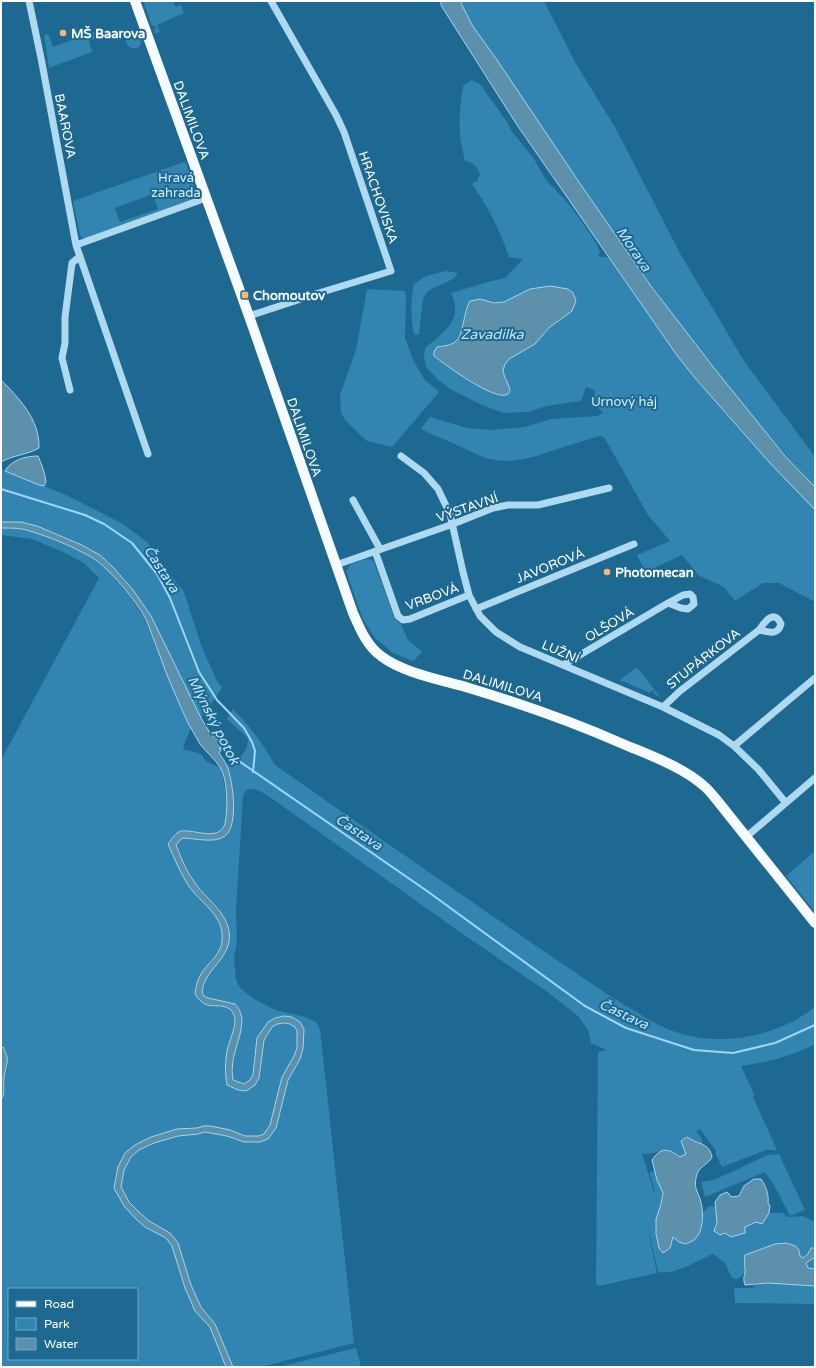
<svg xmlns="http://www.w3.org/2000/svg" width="816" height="1368" viewBox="0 0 816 1368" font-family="'Varela Round',sans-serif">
	<rect width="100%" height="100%" fill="#1d6992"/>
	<path fill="#3185b0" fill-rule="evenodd" d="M143,1h30l3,6 5,-2 3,8 -27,12 3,7 -5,2 -1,-5 2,-1 -2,-3 -2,1z
		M460,1h84l31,61 41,67 65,126 63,106 71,96v30c-44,-46 -83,-95 -122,-146 -78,-102 -148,-210 -221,-316z
		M99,30l2,6 -12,5 3,11 -43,16 -5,-33 4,-1 5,13z
		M134,30l4,3 3,10 -2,4c-8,3 -13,0 -14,-9l3,-6z
		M471,80l9,4 27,38 4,8 23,29 12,21 21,22 10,13 16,23 7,13 -2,5 11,2 67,96 19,24 74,84 46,48v92l-36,-19h-16l-28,18 -11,-14 -26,-12 -16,-20 -37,17 -8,-17 33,-14 -22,-26 -44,-78 -4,-1c-15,4 -30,9 -45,14 -25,8 -46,16 -72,7l-62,-28 9,-12 37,11 24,2 33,-3 27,-8 47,-3 5,-3 -10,-11 2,-12 -9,-3 -5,14 -35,5 -18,6 -24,1 -22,-8 -30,-15 -14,-10 -12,-13 -2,-11 1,-8c19,-16 39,-28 26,-55l37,-11 17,-4 18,-19 -14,-2c-9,-27 -21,-50 -37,-73l5,-3 3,-7c-3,-7 -8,-13 -15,-13 -1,-6 -3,-12 -4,-18 -3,-19 -1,-39 2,-57zM531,290l26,32c-9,6 -14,15 -22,22 -15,11 -41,13 -28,38l-10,13 -11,-5 -41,-25 3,-20 6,-2 7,-10 5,-25 14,-9c6,2 12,4 18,4 11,-1 22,-10 33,-13z
		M184,162l2,1 12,34 -112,41h-4l-2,-3 -7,-34zM153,194l5,15 -38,13 -5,-14z
		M446,271l12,2 -5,6 -25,12 -5,7 -4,36 -5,1c-3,-16 -4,-34 0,-51l12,-8z
		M367,289l37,2 2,5 -1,42 8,22 11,19 15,13 -47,55 -25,-6 -21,-20 -5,-8 -1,-18 16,-45z
		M1,469l37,16 6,1 24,10 55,28 25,19 7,12 29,37 17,53 15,34 6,9 -21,30c-13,-27 -28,-54 -42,-81 -16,-30 -30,-60 -58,-81 -12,-10 -27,-15 -41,-21 -23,-9 -34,-13 -59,-13z
		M1,528l20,1 14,3 44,19 17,10 13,11 19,22 17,25 32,80 14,29 -8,19 2,3 13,3 4,2 4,6 15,7c3,11 11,55 0,63 -10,6 -21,-1 -31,1 -6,1 -16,9 -22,12l29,52 16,16 9,17 1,10 -2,8 -5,8 -6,7 -15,25 18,19c6,0 15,0 19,4 8,9 -5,41 -6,53 -1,7 0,14 1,22h28l9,-45 4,-8 4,-5 5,-3h13l5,3 2,4v17l-3,8 -12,21 -12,48 -6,9 -5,2h-14l-41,-10 -7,2 -20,1 -26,8 -16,8 -20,34 9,27 21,21 21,11 6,8 13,42 10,23 15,16 16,40h-225v-267l4,-8 -1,-13 4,-12 -1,-14 -6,-10v-283l98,-182 -15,-15 -23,-12 -29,-12 -31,-4zM9,1289h128v70h-128z
		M366,559l6,1 2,2 21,57 6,5 7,16 14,12 -9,9 -20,-8 -19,-16 -12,-20 -16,-46 5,-7z
		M637,667l23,30 -6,-3v-2l-1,-2 -3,3 -30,-13z
		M233,709c19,20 29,33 42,56 92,64 183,128 276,191 29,19 57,40 87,57 16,10 33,19 52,23 42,9 91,-2 125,-29v37c-23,12 -49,19 -74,22l14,30 -2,1 24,53h-11l-44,17 -6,-12v-4l-16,-22 -4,2 5,6 2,7 -9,-2 -7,12 -7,3c-19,-14 -22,0 -38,-4l12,39 1,-1 -5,-16v-3l5,-1c2,7 8,20 8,24 -1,9 -6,16 -7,24 -1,11 0,26 7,33l10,-15 27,-6 2,-18 7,-7 6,1 2,16 8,10 20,-6 11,-5 6,2 7,-11h14l4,4 16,-1 12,6v26h-4l-3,6 -5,4 -3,-2 -1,-6 -55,12c1,9 1,14 -8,17l-4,-1 -7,-15 -12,-9c-13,5 -43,24 -55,17l-9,-39v3l8,38 -58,13 -3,-2 2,-232 9,-2 -16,-7 -3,-13 -10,-14 -32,-25 -89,-61 -190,-135c-9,-5 -19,-11 -24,1l-7,114 1,30 -3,19 2,21 5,9 13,10 21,11 30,7 11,5 4,7 34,314 -93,24h-28l-18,-43 -14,-17 -10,-22 -13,-42 -18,-16 -11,-6 -9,-8 -11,-11 -8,-15 3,-17 7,-13 8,-7 15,-7 24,-7 20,-2 7,-2 22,4 9,4 15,3 25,-15 12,-48 12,-21 3,-10 1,-20 -20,-13 -9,2 -7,4c-4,9 -11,20 -13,30 -3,13 3,23 -10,32l-12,-4 -1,-16 10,-44 -7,-16 -27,-6 -4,-2 -2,-4c1,-17 17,-28 25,-42l-8,-41 -25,-27 -18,-37 6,-7 34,2 16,-17 1,-19v-12l-2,-11 -4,-16c12,-8 21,-11 21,-27l-21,-19z
		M815,851v61l-29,-36z
		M779,1154l26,56 -15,6 -16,-31 -9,-13 -60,25 -4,-15 13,-2 54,-25z
		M813,1258l2,1v10l-7,-1 -2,-6z
		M768,1283l47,3v18l-80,-1 -1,-15h21l-4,-2z
		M356,1348l5,19h-83z"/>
	<path fill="#5d90ab" stroke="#a2d6f0" d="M440,1h20l12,24 25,35 84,125 70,101 63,82 71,88 30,31v23l-46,-48 -74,-84 -19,-24 -159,-229 -75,-118z
		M550,286l18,3 5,4 3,8 -4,10 -22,16 -15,17 -26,15 -4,5 -2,6 1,5 6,14c0,1 -1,4 -2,5 -11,9 -64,-30 -74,-38v-4l3,-5c5,-1 13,-1 18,-5 9,-6 8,-30 15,-41l10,-2 14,4 10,-1 26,-13z
		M1,380c18,18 39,40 38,68 -12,7 -26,7 -38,14z
		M38,456c4,9 7,17 8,26l-2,4 -5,-1 -34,-14c6,-11 21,-15 33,-15z
		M1,522h20l16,4 45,19 18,10 14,13 19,22 18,26 50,102 9,15 14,12 -5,8c3,4 6,9 8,13 6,15 12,59 -2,70 -11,8 -30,2 -43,2l-6,7c5,13 11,27 19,38 13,18 38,33 34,59 -4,20 -25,29 -27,50l2,4 4,2 27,6c4,4 7,11 7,17 -1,21 -13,35 -9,59l11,4 6,-4 3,-5 4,-37 11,-16 7,-4 9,-2 8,1 8,5 4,7 -1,20 -3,10 -12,21 -12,48 -8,11 -8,3h-16l-17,-6 -22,-4 -7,2 -20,2 -24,7 -15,7 -8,7 -7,13 -3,17 8,15 11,11 9,8 21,12 8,10 13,42 10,22 14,17 18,43h-7l-16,-40 -15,-16 -10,-23 -13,-42 -6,-8 -21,-11 -10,-9 -11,-12 -10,-18 4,-21 7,-14 10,-8 16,-8 26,-8 20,-1 7,-2h7l19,4 15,6h14l5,-2 6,-9 12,-48 12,-21 3,-8v-17l-2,-4 -5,-3 -5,-1 -8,1 -5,3 -8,13 -5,38 -4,7 -9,6 -8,-1 -11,-5c-2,-12 -2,-23 0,-34 2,-10 8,-21 8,-31 0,-3 -2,-9 -5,-11 -14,-8 -23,4 -35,-15 1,-9 3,-16 8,-23 7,-10 18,-17 19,-30 3,-26 -22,-38 -34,-56 -8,-13 -14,-27 -20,-41 4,-5 7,-11 13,-13 13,-2 38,11 44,-7 3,-14 3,-45 -5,-57 -5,-8 -14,-15 -20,-23 -4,-7 -8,-14 -12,-21 -10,-22 -20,-44 -28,-67 -5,-12 -9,-25 -14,-37 -10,-18 -32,-45 -49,-58 -15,-11 -56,-28 -75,-32 -7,-1 -14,-1 -21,-1z
		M1,1047h2c8,14 3,17 1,31 -1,8 2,15 -3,22z
		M687,1137c11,8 22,5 25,20 -4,9 -14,8 -16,21 -2,10 1,12 4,21 4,11 4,33 -6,41 -3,2 -6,3 -9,4l-6,-2 -6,-5 -3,11 -7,5 -4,-5 -3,-14v-15l5,-15 2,-11 -6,-13 -5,-20c9,-13 16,-12 28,-3l6,-3 -5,-13z
		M754,1179h7c5,7 8,16 7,24l2,3 -1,7 -7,11 -6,-2 -11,5v6l-14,4 -6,-4 -5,2 -6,-4 3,-8 -2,-21 5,-7 7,-3 5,5 7,-1 5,-10z
		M786,1243c9,3 13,2 14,13l3,2 5,-4 3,-6h4v11l-2,-1 -7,5 2,5 7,1v17l-47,-3 -23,2c-2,-6 -1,-8 0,-13 0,-6 -1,-11 0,-17l30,-11z"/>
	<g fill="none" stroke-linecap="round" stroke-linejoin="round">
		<path stroke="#a2d6f0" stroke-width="2" d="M1,489l84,26 19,9 28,19 25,31 13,24 29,74 18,28 27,28 8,14 3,9 -2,21
			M220,748l207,143 158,115 41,22 68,22 39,3 42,-10 40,-18"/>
		<path stroke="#aed9ee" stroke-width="7" d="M29,1l12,57 35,187 72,209
			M76,245l130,-47
			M249,316l70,-23 72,-22 -47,-139 -8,-17 -65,-114
			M70,390l-8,-32 3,-15v-26l7,-54 8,-7
			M401,456l23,17 14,16 12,25 13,58 6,23 11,21 16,16 24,15 143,60 56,28 15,11 24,23 28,34
			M353,500l27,49
			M375,551l23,65 5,4 7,-1 59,-24
			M336,565l117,-41 40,-16 15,-3h30l71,-17
			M476,609l158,-65
			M563,665l105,-62 15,-8 7,-1 3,3 1,7 -6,5 -7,-1 -13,-5
			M663,707l17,-16 79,-61c5,-7 15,-22 22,-6 -3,12 -13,8 -22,6
			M734,746l81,-68
			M746,837l69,-59"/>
		<path stroke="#f6fbff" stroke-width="10" d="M135,1l114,315 104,297c7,16 14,33 28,43 22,17 61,24 88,32 53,16 104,34 154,56 26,11 60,23 81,42 6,5 11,12 16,18l95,119"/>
	</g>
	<g fill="#fdb66d" stroke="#1d6992" stroke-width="1.5">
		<circle cx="63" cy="33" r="4"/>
		<rect x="241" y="291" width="8" height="8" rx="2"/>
		<circle cx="607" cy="572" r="4"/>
	</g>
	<g text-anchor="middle" stroke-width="4" stroke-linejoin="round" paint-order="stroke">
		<g font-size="13" font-weight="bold" fill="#fff" stroke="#1d6992" text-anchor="start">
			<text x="71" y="38">MŠ Baarova</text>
			<text x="253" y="300">Chomoutov</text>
			<text x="615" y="577">Photomecan</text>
		</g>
		<g font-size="13" fill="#fff" stroke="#1d6992">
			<text transform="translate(192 120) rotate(70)" y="5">DALIMILOVA</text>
			<text transform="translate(66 126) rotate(79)" y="5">BAAROVA</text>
			<text transform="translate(379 197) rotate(71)" y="5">HRACHOVISKA</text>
			<text transform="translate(305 437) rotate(71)" y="5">DALIMILOVA</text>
			<text transform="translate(467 507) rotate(-19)" y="5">VÝSTAVNÍ</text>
			<text transform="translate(550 565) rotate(-22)" y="5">JAVOROVÁ</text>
			<text transform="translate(432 596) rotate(-20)" y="5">VRBOVÁ</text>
			<text transform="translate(609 624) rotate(-31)" y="5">OLŠOVÁ</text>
			<text transform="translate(561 651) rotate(23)" y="5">LUŽNÍ</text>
			<text transform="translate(703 658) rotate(-38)" y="5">STUPÁRKOVA</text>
			<text transform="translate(503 685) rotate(17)" y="5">DALIMILOVA</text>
		</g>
		<g font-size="13" fill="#d5edfa" stroke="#1d6992">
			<text x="176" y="182">Hravá<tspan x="176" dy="15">zahrada</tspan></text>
			<text x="624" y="406">Urnový háj</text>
		</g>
		<g font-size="14" font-style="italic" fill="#c2e5f6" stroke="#1d6992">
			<text transform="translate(634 249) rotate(56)" y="5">Morava</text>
			<text x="492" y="339">Zavadilka</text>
			<text transform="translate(162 569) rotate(57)" y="5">Častava</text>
			<text transform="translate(214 720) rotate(63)" y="5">Mlýnský potok</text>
			<text transform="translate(359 832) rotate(34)" y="5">Častava</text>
			<text transform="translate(624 1014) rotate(25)" y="5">Častava</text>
		</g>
	</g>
	<rect width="816" height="1368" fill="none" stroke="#ffffff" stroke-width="4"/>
	<rect x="8" y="1288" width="130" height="72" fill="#1d6992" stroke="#77a5be"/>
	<rect x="16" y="1301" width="20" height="6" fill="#f6fbff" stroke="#77a5be"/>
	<text x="44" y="1308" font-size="12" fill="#ffffff">Road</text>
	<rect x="16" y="1318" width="20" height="12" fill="#3185b0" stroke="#77a5be"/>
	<text x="44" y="1328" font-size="12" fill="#ffffff">Park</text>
	<rect x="16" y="1338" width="20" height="12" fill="#5d90ab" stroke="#77a5be"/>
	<text x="44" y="1348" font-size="12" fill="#ffffff">Water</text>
</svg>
